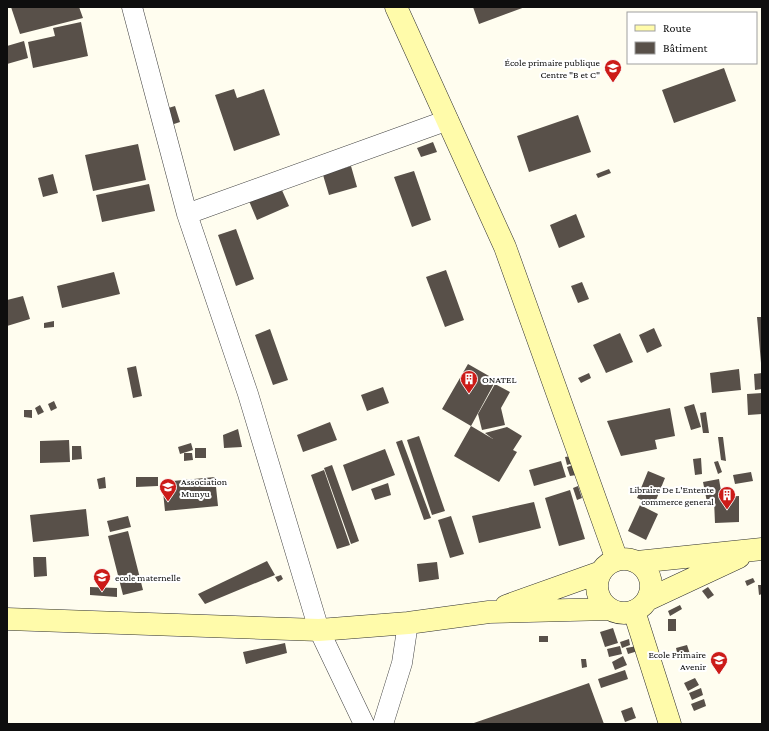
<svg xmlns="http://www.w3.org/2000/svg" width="769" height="731" viewBox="0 0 769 731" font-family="'Crimson Pro',serif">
	<rect width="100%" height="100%" fill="#fffdef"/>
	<path fill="#585049" d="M11,7h68l4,11 -63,16z
		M473,7h52l-46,17z
		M81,22l7,34 -55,12 -5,-26 27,-6 -2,-8z
		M24,41l4,17 -21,6v-18z
		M724,68l12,33 -62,22 -12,-33z
		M234,89l3,9 27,-9 16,46 -46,16 -19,-56z
		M175,106l5,16 -9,3 -6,-16z
		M578,115l13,37 -62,20 -12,-36z
		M433,142l4,10 -16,5 -4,-9z
		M138,144l8,36 -53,11 -8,-36z
		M351,166l6,21 -28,8 -6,-20z
		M609,169l2,4 -13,5 -2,-4z
		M414,171l17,49 -19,7 -18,-50z
		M53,174l5,19 -15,4 -5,-19z
		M149,184l6,27 -53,11 -6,-27z
		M281,188l8,18 -32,14 -8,-19z
		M576,214l9,23 -26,11 -9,-23z
		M236,229l18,50 -18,7 -18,-51z
		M446,270l18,50 -19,7 -19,-50z
		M114,272l6,22 -58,14 -5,-22z
		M582,282l7,17 -11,4 -7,-17z
		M23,296l7,23 -23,7v-26z
		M757,317h5v46h-1z
		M54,321v6l-10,1v-5z
		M654,328l8,18 -15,7 -8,-18z
		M270,329l18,51 -15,5 -18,-50z
		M620,333l13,29 -27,11 -13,-28z
		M468,364l28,16 -25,46 -29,-17z
		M136,366l6,30 -9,2 -6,-30z
		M739,369l2,21 -29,3 -2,-20z
		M589,373l2,5 -10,5 -3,-5z
		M762,373v16l-7,1 -1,-16z
		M495,384l15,8 -9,16 4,17 -23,5 -4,-16z
		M383,387l6,16 -22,8 -6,-16z
		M762,393v21l-14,1 -1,-21z
		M54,401l3,7 -6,3 -3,-7z
		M694,404l7,23 -10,3 -7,-23z
		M40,405l4,7 -6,3 -3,-7z
		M670,408l5,28 -20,4 2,9 -36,7 -14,-35z
		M24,410h8v8l-8,-1z
		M706,412l3,21h-6l-3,-20z
		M330,422l7,18 -34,12 -6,-17z
		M471,426l22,13 -8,-6 22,-6 15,9 -9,14 4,2 -18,30 -45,-26z
		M238,429l4,18 -18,1 -1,-13z
		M419,436l26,75 -13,4 -25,-75z
		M718,437h5l3,24 -5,-1z
		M69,440l1,22 -30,1v-22z
		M402,440l29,78 -7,2 -28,-78z
		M191,443l2,7 -13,4 -2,-7z
		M72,446h9l1,13 -10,1z
		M195,448h11v10h-11z
		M385,449l10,26 -43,16 -9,-26z
		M184,453h8l1,7 -9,1z
		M571,456l2,7 -6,2 -2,-8z
		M701,458l1,16 -7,1 -2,-16z
		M561,461l5,16 -32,9 -5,-16z
		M718,461l4,11 -4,2 -4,-12z
		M332,465l27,76 -8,3 -27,-76z
		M573,465l3,10 -6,1 -3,-9z
		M324,470l26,75 -13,4 -26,-74z
		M648,471l17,7 -11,27 -17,-7z
		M751,472l2,9 -18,3 -2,-9z
		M105,477l1,11 -7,1 -2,-10z
		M136,477h22v9l-22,1z
		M215,477l3,29 -53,5 -3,-29z
		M719,479l3,18 17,-1v26l-24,1 -1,-23 -7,2 -4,-20z
		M388,483l3,12 -16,5 -4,-11z
		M578,486l4,12 -5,2 -4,-12z
		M570,490l15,49 -26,7 -14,-48z
		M534,502l7,26 -62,15 -7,-27z
		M640,505l18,9 -12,26 -18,-9z
		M86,509l3,27 -56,6 -3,-27z
		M128,516l3,11 -21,5 -3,-11z
		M451,516l13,38 -14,4 -12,-38z
		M128,531l15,59 -20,5 -15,-59z
		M33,557h13l1,19 -13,1z
		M267,561l8,14 -70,29 -7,-10z
		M437,562l2,17 -20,3 -2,-18z
		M281,575l2,4 -5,3 -3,-5z
		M753,578l2,4 -8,4 -2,-5z
		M758,585h4v9l-3,1z
		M90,587l27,1v9l-27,-2z
		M708,587l6,8 -6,4 -6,-8z
		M680,605l2,4 -12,7 -2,-5z
		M668,619h8v12h-8z
		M613,628l5,15 -13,4 -5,-15z
		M539,636h9v6h-9z
		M629,639l1,6 -8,3 -2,-6z
		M285,643l2,10 -41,11 -3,-12z
		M687,645l3,9 -12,3 -2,-9z
		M620,646l2,8 -13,3 -2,-8z
		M637,646l1,5 -10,3 -2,-6z
		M623,656l4,9 -12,5 -3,-8z
		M581,659h5l1,8 -5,1z
		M625,670l3,9 -27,9 -3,-9z
		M695,678l4,7 -11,6 -4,-8z
		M589,683l15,41h-133z
		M701,688l2,7 -11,5 -3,-7z
		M704,699l2,7 -12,5 -3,-7z
		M632,707l4,11 -11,4 -4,-11z"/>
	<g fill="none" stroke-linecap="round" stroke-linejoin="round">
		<defs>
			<path id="street" d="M132,7l55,207 61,180 71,236 45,94
				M187,214l261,-94
				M383,724l19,-61 6,-40"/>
			<path id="secondary" d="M396,7l109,240 112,313
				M597 586a27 27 0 1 1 54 0a27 27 0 1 1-54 0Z
				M637,562l125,-13
				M649,599l90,-42
				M506,606l95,-34
				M634,611l36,113
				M7,619l312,11 89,-7 81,-11 121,-3"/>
		</defs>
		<use href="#street" stroke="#414141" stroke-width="21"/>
		<use href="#secondary" stroke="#303030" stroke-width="23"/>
		<use href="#street" stroke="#fff" stroke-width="20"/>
		<use href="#secondary" stroke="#fffbaa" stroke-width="22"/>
	</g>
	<defs>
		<symbol id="school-pin" viewBox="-11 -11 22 30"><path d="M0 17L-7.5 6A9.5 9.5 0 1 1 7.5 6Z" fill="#cc1b18" stroke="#fff"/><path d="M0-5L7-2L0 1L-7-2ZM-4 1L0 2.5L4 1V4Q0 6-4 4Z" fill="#fff"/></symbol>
		<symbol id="building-pin" viewBox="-11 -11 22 30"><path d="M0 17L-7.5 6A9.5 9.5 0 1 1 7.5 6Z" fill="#cc1b18" stroke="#fff"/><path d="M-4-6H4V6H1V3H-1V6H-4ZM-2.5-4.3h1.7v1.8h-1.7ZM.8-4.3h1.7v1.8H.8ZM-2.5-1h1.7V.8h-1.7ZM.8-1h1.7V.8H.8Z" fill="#fff"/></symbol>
	</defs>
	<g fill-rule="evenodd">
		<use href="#school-pin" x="603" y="58" width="20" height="27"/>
		<use href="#building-pin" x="459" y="369" width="20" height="27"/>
		<use href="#school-pin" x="158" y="477" width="20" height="27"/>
		<use href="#building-pin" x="717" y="485" width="20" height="27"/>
		<use href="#school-pin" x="92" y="567" width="20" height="27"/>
		<use href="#school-pin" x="709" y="650" width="20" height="27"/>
	</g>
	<g text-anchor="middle" stroke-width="4" stroke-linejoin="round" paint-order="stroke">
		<g font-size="10" fill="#0e0e0e" stroke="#fff" text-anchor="end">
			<text x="600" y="66">École primaire publique<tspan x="600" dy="12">Centre "B et C"</tspan></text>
			<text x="482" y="383" text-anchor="start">ONATEL</text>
			<text x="181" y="485" text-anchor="start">Association<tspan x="181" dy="12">Munyu</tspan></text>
			<text x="714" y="493">Libraire De L'Entente<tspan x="714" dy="12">commerce general</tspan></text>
			<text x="115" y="581" text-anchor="start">ecole maternelle</text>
			<text x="706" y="658">Ecole Primaire<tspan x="706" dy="12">Avenir</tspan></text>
		</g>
	</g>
	<rect width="769" height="731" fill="none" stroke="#0e0e0e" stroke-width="16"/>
	<rect x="627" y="12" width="130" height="52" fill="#ffffff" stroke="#9f9f9f"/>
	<rect x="635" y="25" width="20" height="6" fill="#fffbaa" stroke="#9f9f9f"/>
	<text x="663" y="32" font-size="12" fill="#0e0e0e">Route</text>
	<rect x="635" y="42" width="20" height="12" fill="#585049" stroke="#9f9f9f"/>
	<text x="663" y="52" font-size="12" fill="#0e0e0e">Bâtiment</text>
</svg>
